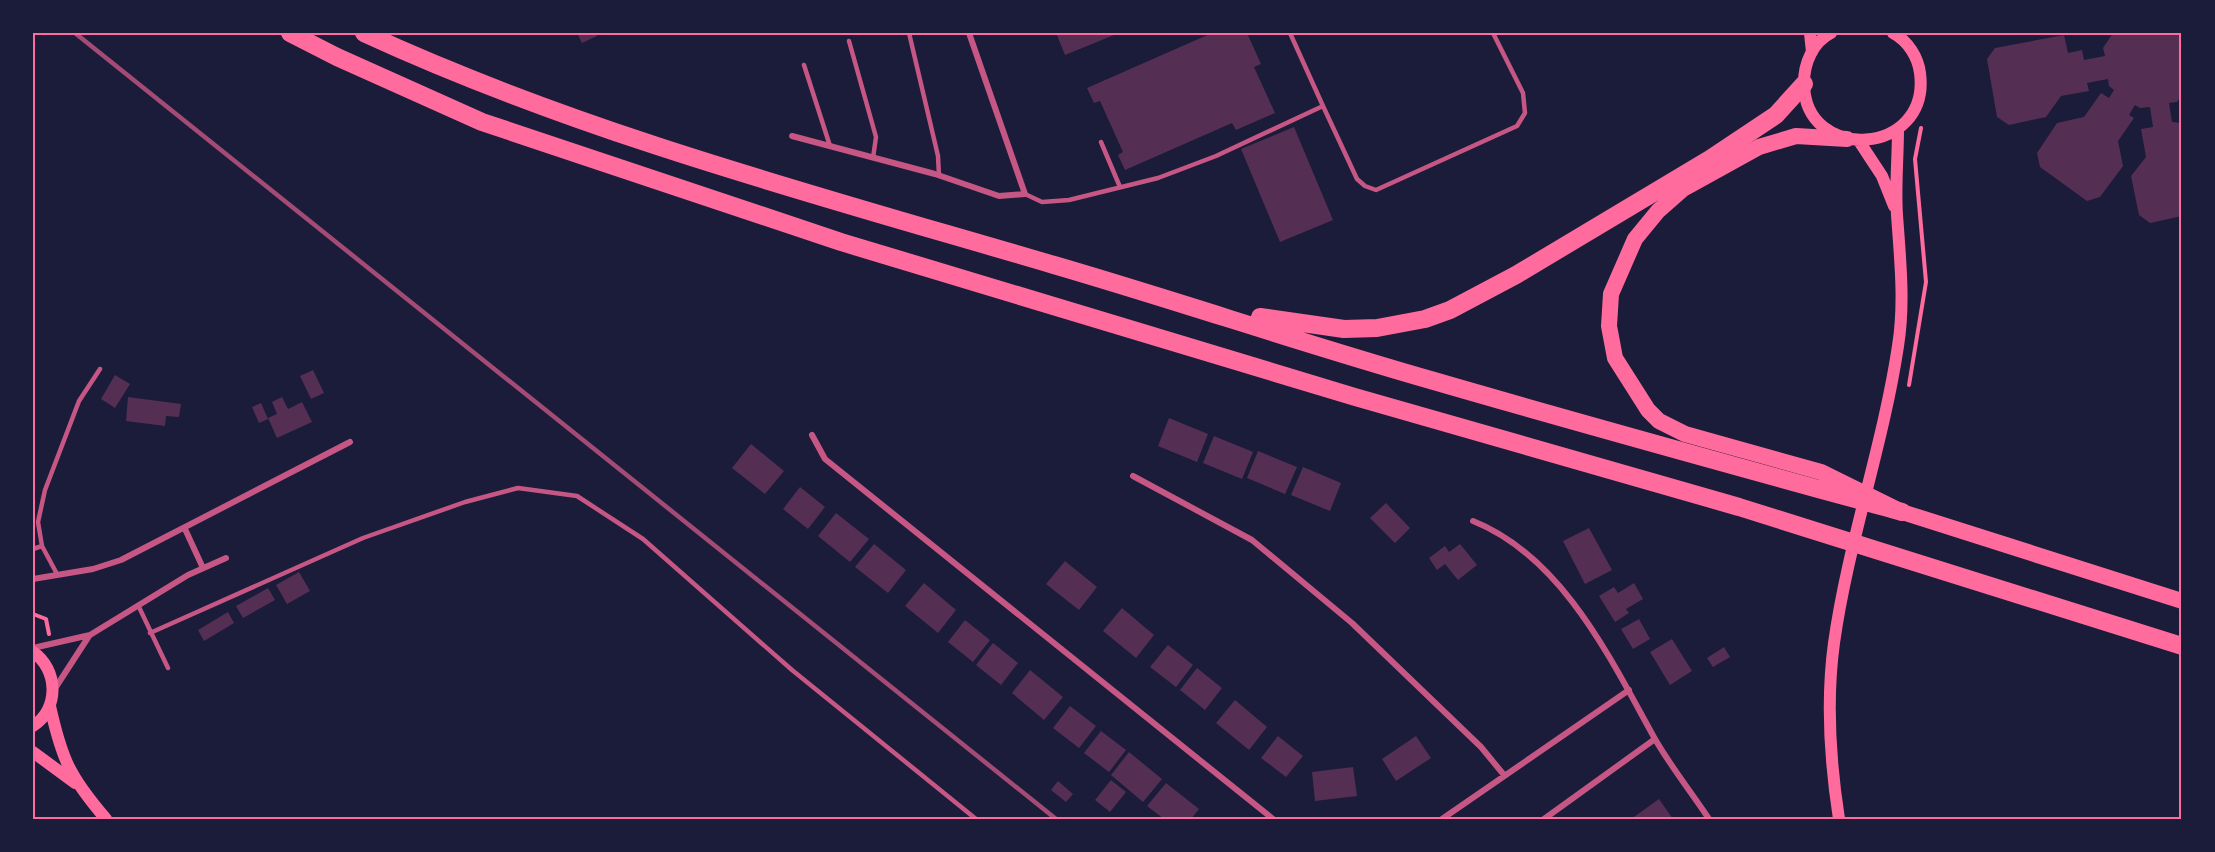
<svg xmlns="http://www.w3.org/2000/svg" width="2215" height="852" viewBox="0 0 2215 852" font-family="'Nunito Sans',sans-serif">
	<rect width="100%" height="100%" fill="#1b1b3a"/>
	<path fill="#542f53" d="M577,33h19l1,3 -15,7z
		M1056,33h63l-54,22z
		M1212,33h35l14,31 -7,3 21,46 -39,17 -4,-7 -107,47 -7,-15 5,-3 -23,-51 -6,2 -7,-15z
		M2113,33h69v62l-5,7 -8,1 3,19 10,1v93l-32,7 -11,-8 -8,-39 15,-19 -5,-28 12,-2 -3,-20 -10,1 -5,-3 -6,10 5,3 -16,23 5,25 -23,31 -13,4 -47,-34 -3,-14 20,-30 27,-6 17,-24 8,5 5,-8 -5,-4 -1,-7 -21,4 2,8 -28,5 -15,21 -37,8 -12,-8 -10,-58 8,-11 69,-13 4,18 14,-3 2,10 21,-4 -2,-8z
		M1294,127l39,93 -53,22 -39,-93z
		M313,370l11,23 -13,6 -11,-23z
		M115,375l15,9 -15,24 -14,-9z
		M128,397l53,7 -2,13 -13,-1 -1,10 -39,-5z
		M282,397l6,12 14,-7 10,20 -35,16 -9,-20 9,-4 -5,-12z
		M261,403l7,16 -9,4 -7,-16z
		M1169,418l39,16 -11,28 -39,-16z
		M1214,436l39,16 -11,27 -39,-16z
		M751,444l33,27 -19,23 -33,-26z
		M1258,451l39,16 -12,27 -38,-16z
		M1303,467l38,16 -11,28 -39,-16z
		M800,487l25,20 -17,22 -25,-20z
		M1386,503l24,25 -15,15 -25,-25z
		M836,513l33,26 -19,23 -32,-26z
		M1589,528l23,42 -27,14 -22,-43z
		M874,544l32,26 -18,23 -33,-26z
		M1460,544l17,21 -19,15 -13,-16 -8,6 -8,-12 16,-12 4,6z
		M1065,561l32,26 -18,23 -33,-26z
		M299,572l11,19 -23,13 -11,-19z
		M924,583l32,27 -18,23 -33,-27z
		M1634,583l9,16 -17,10 3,4 -14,9 -16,-26 15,-9 4,6z
		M268,588l7,12 -32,18 -7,-12z
		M1122,608l32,27 -18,23 -33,-27z
		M228,612l6,11 -30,18 -6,-11z
		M1639,619l11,20 -17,10 -12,-20z
		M965,620l25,20 -17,22 -25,-20z
		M1672,639l20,32 -22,14 -20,-33z
		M993,643l25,20 -17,22 -25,-20z
		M1168,645l25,20 -17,22 -26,-20z
		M1724,647l6,10 -17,10 -6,-9z
		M1197,668l25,20 -17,22 -25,-20z
		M1030,670l33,27 -19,23 -32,-27z
		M1235,700l32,27 -18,23 -33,-27z
		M1070,706l26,20 -17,22 -26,-20z
		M1101,731l25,19 -17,22 -25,-19z
		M1278,736l25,20 -17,21 -25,-19z
		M1416,736l15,22 -35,23 -14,-22z
		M1129,752l33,27 -19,23 -32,-27z
		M1353,767l4,29 -42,5 -3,-29z
		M1111,780l15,12 -16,20 -15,-12z
		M1058,781l15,13 -7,8 -15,-12z
		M1166,783l33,26 -8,10h-27l-17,-13z
		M1659,799l14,20h-42z"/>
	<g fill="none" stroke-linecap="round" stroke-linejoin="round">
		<path stroke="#ff6b9d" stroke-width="4" d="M1909,385l17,-103 -11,-123 6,-31
			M33,614l13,5 3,15"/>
		<path stroke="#c65784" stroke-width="4.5" d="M909,33l29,123 1,20
			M849,41l27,96 -3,21
			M804,65l26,81
			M1323,106l34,73 8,7 11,4 141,-64 8,-13 -2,-20 -30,-60
			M1101,142l19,45
			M1025,194l17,8 27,-2 89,-22 58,-22 107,-50 -33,-73
			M33,549l9,-3
			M57,574l-15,-28 -4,-24 7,-32 34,-89 21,-32
			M138,605l30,63
			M150,633l213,-95 102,-36 53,-14 59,8 66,43 149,131 184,149"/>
		<path stroke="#c65784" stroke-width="6" d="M792,136l143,38 64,22 26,-2 -56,-161
			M812,435l13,24 448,360
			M1133,476l119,64 100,83 129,124 23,28
			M1473,521c90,36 138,139 182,218 16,28 37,54 54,80
			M185,529l18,39
			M33,579l60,-10 28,-9 229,-118
			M33,648l57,-13 98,-60 38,-17
			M54,690l35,-54
			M1442,819l187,-129
			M1544,819l111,-80"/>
		<path stroke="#ff6b9d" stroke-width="12" d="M1810,33l2,19
			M1831,33c-18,9 -27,30 -27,50 0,81 127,73 116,-10 -2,-16 -12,-32 -27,-40
			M1859,141l23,35 12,30
			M33,652c25,17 27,57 0,74
			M50,706c12,54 20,71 56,113
			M33,752l42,31
			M1839,819c-9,-58 -13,-118 -5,-176 14,-100 49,-197 64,-297 7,-43 2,-88 -1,-131 -2,-28 1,-58 1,-86"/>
		<path stroke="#ff6b9d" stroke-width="16" d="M1847,139l-51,-3 -37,11 -76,42 -25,22 -23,28 -24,55 -2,32 6,32 33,52 11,11 26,13 136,38 81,40 280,89"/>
		<path stroke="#ff6b9d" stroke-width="18" d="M290,33l47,24 145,65 359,120 514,155 384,110 443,139
			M364,33c219,101 459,164 690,232 127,37 253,80 380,116 155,45 312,88 468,131
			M1260,317l84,12 33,-1 48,-9 25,-9 66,-35 194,-116 66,-44 28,-31"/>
		<path stroke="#a44b75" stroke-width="4.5" d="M75,33l981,786"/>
	</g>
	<rect width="2215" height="852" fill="none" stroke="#1b1b3a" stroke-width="69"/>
	<rect x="34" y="34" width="2146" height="784" fill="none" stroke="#ff6b9d" stroke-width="2"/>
</svg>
